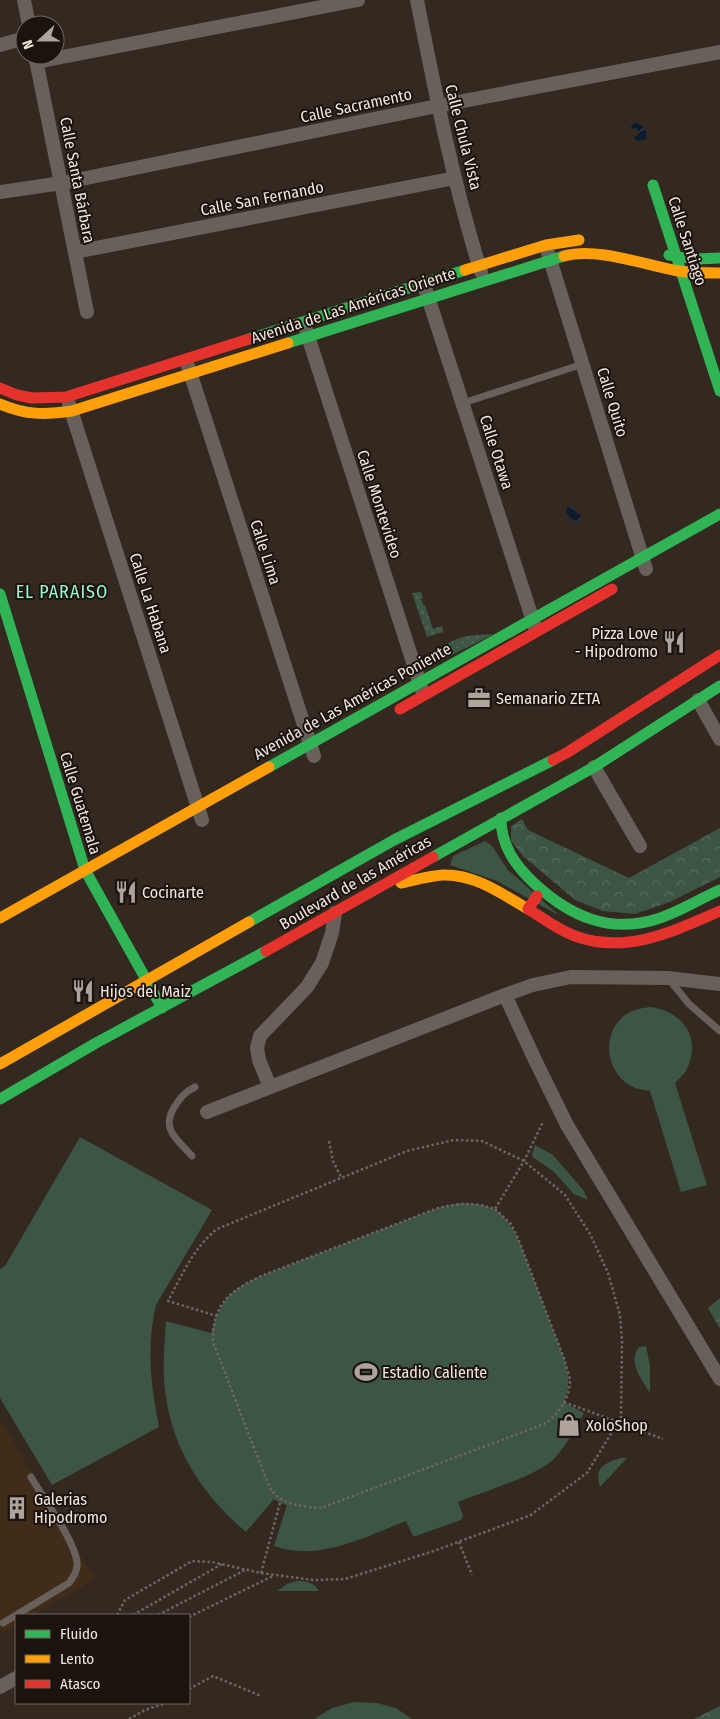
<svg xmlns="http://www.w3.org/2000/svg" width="720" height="1719" viewBox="0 0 720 1719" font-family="'Fira Sans Condensed',sans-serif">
	<defs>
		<pattern id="park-crowns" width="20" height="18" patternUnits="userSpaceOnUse" patternTransform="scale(1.25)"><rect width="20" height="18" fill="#3d5543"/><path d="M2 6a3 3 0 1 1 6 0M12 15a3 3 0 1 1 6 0" fill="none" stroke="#5a6d5e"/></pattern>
		<pattern id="garden-dots" width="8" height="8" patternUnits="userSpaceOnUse" patternTransform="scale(1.25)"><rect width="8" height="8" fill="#3d5543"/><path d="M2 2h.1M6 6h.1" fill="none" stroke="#5a6d5e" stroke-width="1.8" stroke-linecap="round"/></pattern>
		<pattern id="water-waves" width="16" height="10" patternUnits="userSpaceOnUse" patternTransform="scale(1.25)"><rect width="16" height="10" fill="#0b1c2f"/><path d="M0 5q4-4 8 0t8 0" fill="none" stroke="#2f3d4d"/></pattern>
	</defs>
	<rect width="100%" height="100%" fill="#332921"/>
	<path fill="#412c1a" d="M0,1419l95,160 -62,36h-17v10l-16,9z"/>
	<path fill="#3d5543" d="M485,841l7,5 16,24 52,46 -63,-35 -47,-16 3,-9z
		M650,1007c33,4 53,32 36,64 -3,4 -7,8 -11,12l32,102 -26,7 -31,-101c-6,-1 -13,-2 -19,-5 -27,-15 -30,-56 -3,-73 7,-4 15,-5 22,-6z
		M80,1137l132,73 -56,95c-10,43 -5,80 3,122l-107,58 -52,-87v-129l5,-3z
		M535,1145l18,10 31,36 4,9 -14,-6 -21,-23 -19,-13 -2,-3z
		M459,1203c35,1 45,7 60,38l46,120c4,15 5,26 -1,41l20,11c-9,16 -18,33 -30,46 -17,17 -72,33 -96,43l5,13 -2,5 -45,16h-3l-7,-15c-42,16 -87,41 -132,25l13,-41 -7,-2 -6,-4 -28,33c-42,-36 -71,-78 -80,-134 -4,-25 -2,-51 0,-77l45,12c12,-36 17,-41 50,-57l177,-68z
		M646,1346l4,20v27c-8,-13 -23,-31 -11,-46z
		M621,1458h6l-27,29c-6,-19 4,-24 21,-29z
		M297,1581c10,0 17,1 22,10h-42l10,-7z
		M354,1702l23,1 19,5 16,11h-98l18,-11z"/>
	<path fill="url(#park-crowns)" d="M522,819l6,11 101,48 91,-50v49l-50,25 -35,12 -32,-3 -28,-11 -52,-44 -12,-15v-15z
		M720,1298v31l-12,-21z
		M720,1706v13h-26z"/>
	<path fill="url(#garden-dots)" d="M421,592l2,6 -2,1 2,6h2l8,24 9,-3 1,6 -16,5 -15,-44z
		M494,634l-62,31 -1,-5c20,-24 32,-25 63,-26z"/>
	<path fill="url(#water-waves)" d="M634,123c9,1 14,7 12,16l-8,2 -4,-3v-2l2,1 3,-4 -3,-5 -4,1 -1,-3z
		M570,506l3,1 4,7h3l1,3 -3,5 -6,-2 -6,-8 1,-4z"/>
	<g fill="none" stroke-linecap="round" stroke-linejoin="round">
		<path stroke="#6d6661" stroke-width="2.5" stroke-dasharray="2.5 2.5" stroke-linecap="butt" d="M329,1141l4,20 8,16
			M495,1209l16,15 8,17 46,120c1,6 4,13 5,19 0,18 -12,35 -26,44l-223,84c-16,-1 -38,-3 -49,-17 -3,-4 -5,-10 -7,-15l-52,-134c-1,-38 17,-51 48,-66l177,-68c23,-5 35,-6 57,1l29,-48 19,-39
			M564,1402l99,37
			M459,1542l13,33
			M261,1573l20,-74
			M117,1615l8,-15 67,-39 20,1 49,11 52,7 32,-1 86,-27 100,-37 56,-42 34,-56 1,-76 -2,-26 -12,-42 -18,-39 -25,-39 -41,-34 -42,-20 -28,-1 -47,11 -190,78c-23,18 -35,46 -49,72l49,15
			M133,1615l89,-51
			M158,1615l87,-45
			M189,1617l84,-41
			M189,1689l24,-13 48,20
			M129,1719l16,-9 21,-7"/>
		<path stroke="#68605a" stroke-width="7" d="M463,403l120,-39
			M668,978l21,26 31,27
			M192,1156c-15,-17 -32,-27 -17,-50 6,-9 10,-14 20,-19
			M3,1623l66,-40c5,-7 9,-13 8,-21 -3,-23 -34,-64 -46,-85"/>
		<path stroke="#68605a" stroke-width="14" d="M24,0l5,25
			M417,0c18,91 36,183 64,272
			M0,45l25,-7
			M35,55l52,257
			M36,62l322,-62
			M0,192l62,-9 375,-77 283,-54
			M75,252l380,-74
			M548,253l98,316
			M426,291l109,336
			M306,330l116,360
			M188,366l126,390
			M69,404l133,416
			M698,700l22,39
			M594,767l46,79
			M505,995l30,65 32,65 153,254
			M270,1087l-11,-27 -2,-12 3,-12 47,-49 15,-24 10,-30 3,-20
			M207,1112l298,-117 28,-10 38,-8 97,1 52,6
			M0,1687l16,-9"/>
		<path stroke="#30b455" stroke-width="11" d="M653,185l67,206
			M669,255l27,4 24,-1
			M249,339l216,-69
			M288,343l276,-87
			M0,594l85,276 77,138
			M269,767l451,-253
			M501,818c0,28 14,47 34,66 35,32 74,50 122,35 22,-7 42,-20 63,-29
			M433,857l161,-90 126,-81
			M249,922l145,-82 159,-80
			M0,1099l96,-56 170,-92"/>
		<path stroke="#ff9f0a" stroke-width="11" d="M564,256c34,-9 80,9 114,15 14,2 28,2 42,2
			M465,270l81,-25 33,-5
			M0,404c26,11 44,11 72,7l216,-68
			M401,883c14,-3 28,-7 42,-8 32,-1 59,19 85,34
			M0,918l269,-151
			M0,1064l249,-142"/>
		<path stroke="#e5322d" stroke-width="11" d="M0,388l17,7 15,3 34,-1 183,-58
			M400,709l212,-120
			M553,760l15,-8 152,-97
			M537,896l-9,13c15,9 30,21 47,27 51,19 99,-5 145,-25
			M266,951l167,-94"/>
	</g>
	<defs>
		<symbol id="restaurant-bare" viewBox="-9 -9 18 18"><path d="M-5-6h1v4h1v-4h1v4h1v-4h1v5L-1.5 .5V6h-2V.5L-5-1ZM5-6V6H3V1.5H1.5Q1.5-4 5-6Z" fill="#afa49b" stroke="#1b130d" stroke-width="2.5" paint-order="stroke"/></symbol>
		<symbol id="office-bare" viewBox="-9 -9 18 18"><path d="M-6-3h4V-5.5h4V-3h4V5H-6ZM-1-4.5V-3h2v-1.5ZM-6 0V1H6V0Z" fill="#afa49b" stroke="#1b130d" stroke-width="2.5" paint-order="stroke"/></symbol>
		<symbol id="stadium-bare" viewBox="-9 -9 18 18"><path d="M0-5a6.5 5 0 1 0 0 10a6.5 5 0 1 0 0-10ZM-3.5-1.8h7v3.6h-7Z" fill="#afa49b" stroke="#1b130d" stroke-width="2.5" paint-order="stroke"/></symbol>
		<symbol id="shop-bare" viewBox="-9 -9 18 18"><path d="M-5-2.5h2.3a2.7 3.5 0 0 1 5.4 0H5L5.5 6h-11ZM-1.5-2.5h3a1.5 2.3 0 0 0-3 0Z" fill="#afa49b" stroke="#1b130d" stroke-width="2.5" paint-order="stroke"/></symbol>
		<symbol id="building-bare" viewBox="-9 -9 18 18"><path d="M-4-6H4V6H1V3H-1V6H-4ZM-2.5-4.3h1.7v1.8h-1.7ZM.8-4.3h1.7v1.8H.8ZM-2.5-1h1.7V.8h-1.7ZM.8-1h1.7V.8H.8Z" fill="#afa49b" stroke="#1b130d" stroke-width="2.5" paint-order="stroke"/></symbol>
	</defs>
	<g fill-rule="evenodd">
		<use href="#restaurant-bare" x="658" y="626" width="32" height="32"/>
		<use href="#office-bare" x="463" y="682" width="32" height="32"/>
		<use href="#restaurant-bare" x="110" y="876" width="32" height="32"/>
		<use href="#restaurant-bare" x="67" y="975" width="32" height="32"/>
		<use href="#stadium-bare" x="350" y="1356" width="32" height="32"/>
		<use href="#shop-bare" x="553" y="1409" width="32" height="32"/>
		<use href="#building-bare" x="1" y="1492" width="32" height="32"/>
	</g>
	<g text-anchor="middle" stroke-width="4" stroke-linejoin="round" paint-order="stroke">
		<g font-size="16" fill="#f2e6dc" stroke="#1b130d">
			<text transform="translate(356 105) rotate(-12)" y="6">Calle Sacramento</text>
			<text transform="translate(464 137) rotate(76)" y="6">Calle Chula Vista</text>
			<text transform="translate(78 180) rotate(79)" y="6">Calle Santa Bárbara</text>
			<text transform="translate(262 198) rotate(-11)" y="6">Calle San Fernando</text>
			<text transform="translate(688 241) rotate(72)" y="6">Calle Santiago</text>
			<text transform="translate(353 305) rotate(-18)" y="6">Avenida de Las Américas Oriente</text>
			<text transform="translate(613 402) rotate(73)" y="6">Calle Quito</text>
			<text transform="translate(497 452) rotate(72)" y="6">Calle Otawa</text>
			<text transform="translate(380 504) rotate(72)" y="6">Calle Montevideo</text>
			<text transform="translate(266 552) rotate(72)" y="6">Calle Lima</text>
			<text transform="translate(151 603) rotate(72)" y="6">Calle La Habana</text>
			<text transform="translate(352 701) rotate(-29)" y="6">Avenida de Las Américas Poniente</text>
			<text transform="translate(81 803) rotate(73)" y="6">Calle Guatemala</text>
			<text transform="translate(355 882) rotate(-30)" y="6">Boulevard de las Américas</text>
		</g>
		<g font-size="16" fill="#f2e6dc" stroke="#1b130d" text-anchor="start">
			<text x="658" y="639" text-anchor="end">Pizza Love<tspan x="658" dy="18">- Hipodromo</tspan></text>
			<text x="496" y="704">Semanario ZETA</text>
			<text x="142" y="898">Cocinarte</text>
			<text x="100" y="997">Hijos del Maiz</text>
			<text x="382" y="1378">Estadio Caliente</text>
			<text x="586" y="1431">XoloShop</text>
			<text x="34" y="1505">Galerias<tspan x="34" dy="18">Hipodromo</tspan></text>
		</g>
		<g font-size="18" letter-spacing="1" fill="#9af6d5" stroke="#1b130d">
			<text x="62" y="598">EL PARAISO</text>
		</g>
	</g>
	<rect x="15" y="1614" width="175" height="90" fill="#1b130d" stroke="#716760"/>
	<rect x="25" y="1630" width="25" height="8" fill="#30b455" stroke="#716760"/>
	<text x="60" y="1639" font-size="15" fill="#f2e6dc">Fluido</text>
	<rect x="25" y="1655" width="25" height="8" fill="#ff9f0a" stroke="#716760"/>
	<text x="60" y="1664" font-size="15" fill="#f2e6dc">Lento</text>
	<rect x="25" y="1680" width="25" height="8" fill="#e5322d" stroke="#716760"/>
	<text x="60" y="1689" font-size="15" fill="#f2e6dc">Atasco</text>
	<g transform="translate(40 40) rotate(249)"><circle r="24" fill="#1b130d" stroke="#716760"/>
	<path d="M0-4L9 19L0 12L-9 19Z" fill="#afa49b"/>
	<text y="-8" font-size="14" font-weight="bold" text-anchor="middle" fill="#f2e6dc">N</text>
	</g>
</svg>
